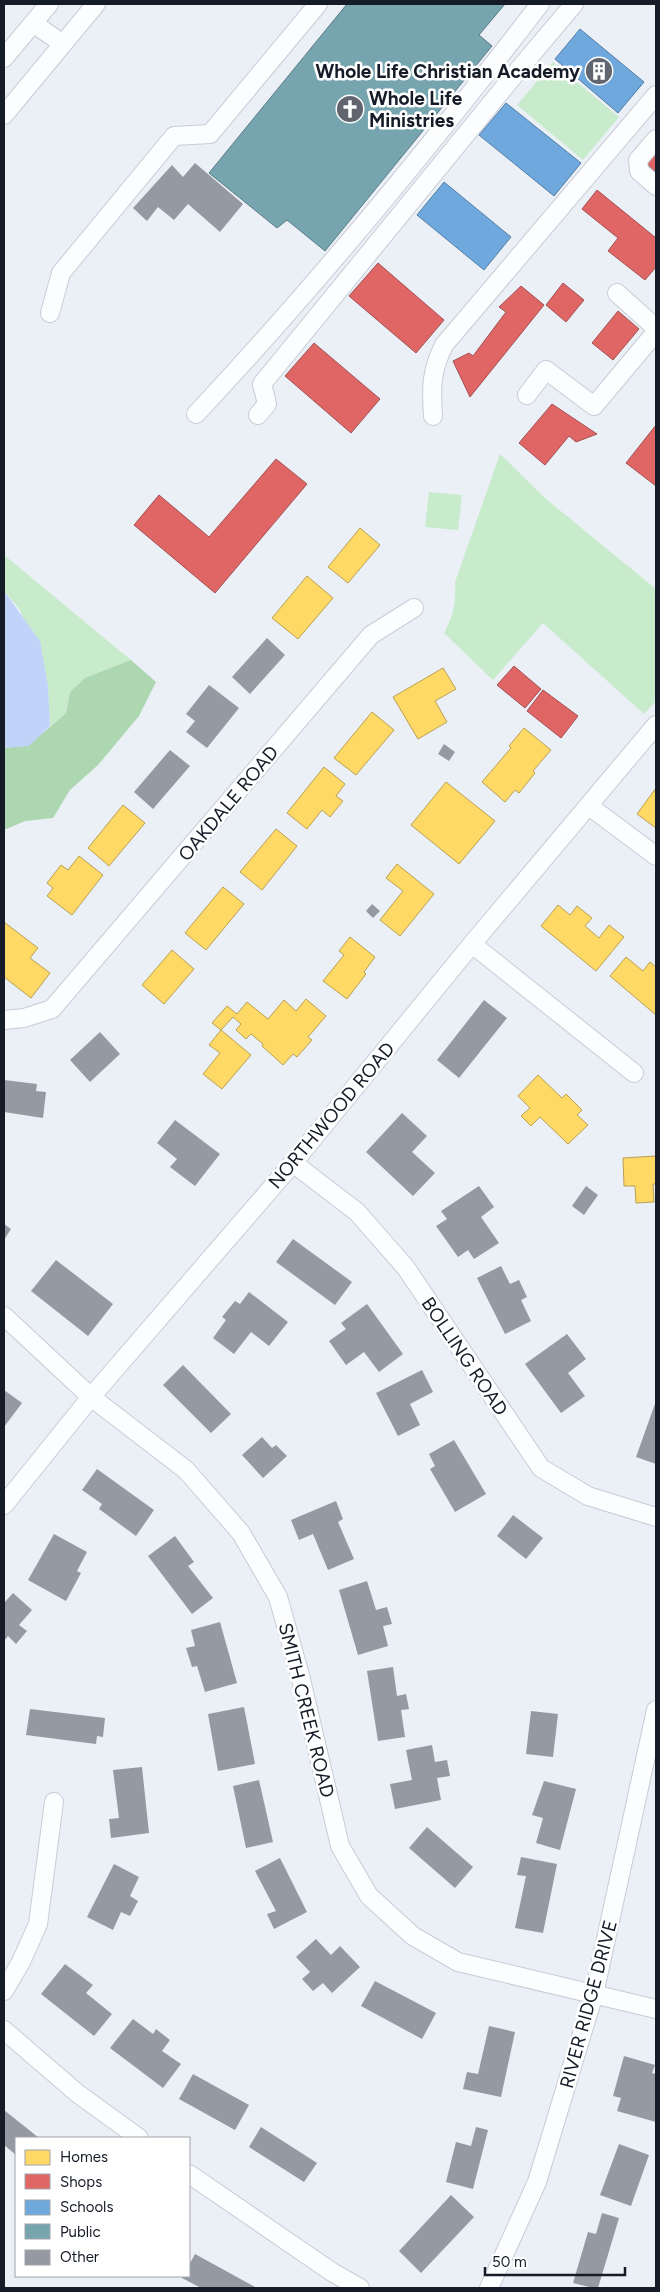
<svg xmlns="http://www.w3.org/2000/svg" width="660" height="2292" viewBox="0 0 660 2292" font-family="Figtree,sans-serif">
	<rect width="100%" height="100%" fill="#ebeff6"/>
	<path fill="#c8ebcb" d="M553,62l66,55 -36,43 -66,-55z
		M500,454l46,45 110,90v112l-12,13 -101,-91 -50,57 -49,-47c10,-19 12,-30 11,-51z
		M429,492l33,3 -4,35 -33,-3z
		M4,555l127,105 -46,19 -15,13 -4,21 -16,13 -2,-40 -28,-76 -16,-19z"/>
	<path fill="#add7b0" d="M131,660l25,22 -17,34 -41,49 -28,25 -17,28 -28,3 -21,9v-82l25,-3 37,-32 4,-21 15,-14z"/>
	<path fill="#c2d3fa" d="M4,591l36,50 8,45 2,40 -21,20 -25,2z"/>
	<path fill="#ffd966" stroke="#b9a053" d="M360,528l20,17 -32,38 -20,-16z
		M307,576l26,22 -35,41 -26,-21z
		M443,668l13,21 -21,12 12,21 -29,17 -25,-42z
		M372,712l22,18 -38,45 -22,-17z
		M524,728l27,22 -18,21 2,2 -16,20 -4,-3 -10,12 -23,-20 29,-34 -2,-2z
		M324,767l21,17 -9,12 7,5 -13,16 -8,-7 -15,19 -20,-16z
		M446,782l49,39 -36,43 -48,-39z
		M656,788v40l-19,-14z
		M123,805l22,18 -36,43 -21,-18z
		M276,829l21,17 -35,44 -22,-18z
		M79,856l24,19 -31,40 -25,-19 6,-8 -6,-5 14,-18 7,5z
		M397,864l37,30 -34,42 -20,-16 23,-29 -17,-13z
		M223,887l21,17 -38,46 -21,-17z
		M558,905l12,10 7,-9 15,12 -7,8 14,12 10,-13 15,12 -28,34 -55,-45z
		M4,922l34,26 -8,10 20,15 -19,25 -27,-21z
		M350,937l25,20 -11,15 2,2 -19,25 -24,-18 21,-26 -5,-4z
		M172,950l22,19 -30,35 -22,-19z
		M626,957l17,14 7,-9 6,5v48l-46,-39z
		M306,999l20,17 -18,21 4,3 -15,17 -4,-3 -10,11 -21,-19 1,-2 -12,-10 -5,5 -10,-9 5,-6 -8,-7 -12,13 -9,-7 15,-17 10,8 10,-12 21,17 16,-19 12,11z
		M221,1030l30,25 -29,34 -19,-15 17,-21 -11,-8z
		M538,1075l24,23 4,-4 16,16 -5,5 11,10 -20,19 -28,-27 -9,9 -10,-10 9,-8 -12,-12z
		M656,1156v28h-3l1,18 -18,1 -1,-17h-11l-1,-28z"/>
	<path fill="#e06666" stroke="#a35053" d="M656,153v19l-9,-8z
		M597,190l59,48v29l-11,13 -37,-29 10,-13 -36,-29z
		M378,263l66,57 -28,33 -67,-57z
		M563,283l21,17 -18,22 -20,-17z
		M521,286l23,19 -74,92 -17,-36 16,-8 4,3 33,-44 -7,-5z
		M618,311l21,18 -26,31 -21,-17z
		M314,343l66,56 -29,34 -66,-57z
		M552,404l45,30 -21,8 -7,-6 -24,29 -26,-22z
		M656,425v61l-30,-23z
		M276,459l31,25 -92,109 -81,-68 25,-30 50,42z
		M514,666l27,23 -16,19 -28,-23z
		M543,690l35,26 -17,22 -34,-27z"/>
	<path fill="#6fa8dc" stroke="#547ea6" d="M580,29l64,53 -26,31 -63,-54z
		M506,103l75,60 -27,33 -75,-61z
		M444,182l67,55 -27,33 -67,-55z"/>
	<path fill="#76a5af" stroke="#597c86" d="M347,4h158l-26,31 13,11 -167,205 -38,-31 -10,8 -68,-55z"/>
	<path fill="#959aa2" d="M195,163l48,41 -23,28 -32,-28 -14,16 -16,-13 -11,14 -14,-13 39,-43 11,12z
		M267,638l18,17 -35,39 -18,-17z
		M209,685l30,23 -32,40 -21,-16 9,-11 -9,-7z
		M444,744l11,8 -6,9 -11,-7z
		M170,750l20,16 -37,43 -19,-17z
		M372,904l8,7 -7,7 -7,-7z
		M484,1000l23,18 -48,60 -22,-18z
		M100,1032l20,22 -30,28 -20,-22z
		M4,1080l33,4 -1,7 10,1 -3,26 -39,-6z
		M402,1113l25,23 -15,16 23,21 -22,23 -47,-44z
		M175,1120l45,34 -25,32 -25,-19 7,-8 -20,-16z
		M479,1186l15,21 -13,10 18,26 -25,16 -6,-9 -10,7 -22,-31 11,-7 -6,-8z
		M586,1186l12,9 -14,20 -12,-9z
		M4,1224l7,5 -7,11z
		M293,1239l59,43 -17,23 -59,-43z
		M56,1260l57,44 -25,32 -57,-45z
		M501,1266l9,18 9,-4 8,17 -6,3 10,21 -26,13 -28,-56z
		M249,1292l39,30 -19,24 -18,-14 -17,22 -21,-16 13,-18 -4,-3 13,-16 5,3z
		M367,1304l36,50 -24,18 -15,-20 -18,13 -17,-24 17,-12 -5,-6z
		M567,1334l19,25 -18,14 17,23 -24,17 -36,-49z
		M183,1365l48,49 -20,19 -48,-48z
		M422,1370l11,22 -23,12 10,21 -22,11 -22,-43z
		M4,1390l18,13 -18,24z
		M656,1401v63l-20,-7z
		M262,1437l10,11 4,-3 11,11 -24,22 -21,-23z
		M454,1440l32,54 -31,18 -25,-43 5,-3 -6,-12z
		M97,1469l57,41 -18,26 -37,-27 3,-5 -20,-14z
		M336,1501l7,18 -5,3 16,37 -26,11 -15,-36 -14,6 -8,-20z
		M513,1515l30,23 -17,21 -29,-23z
		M54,1534l33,18 -10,19 4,2 -15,28 -38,-21z
		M175,1536l19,26 -6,4 25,32 -21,16 -44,-58z
		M367,1581l9,29 11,-3 5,17 -9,2 5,20 -30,9 -19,-65z
		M13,1593l19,17 -13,15 8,6 -11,13 -8,-8 -4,5v-38z
		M220,1622l17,61 -32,9 -8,-26 -5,1 -6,-19 9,-2 -4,-16z
		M393,1667l4,29 9,-2 3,15 -8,1 4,27 -27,4 -11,-70z
		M244,1707l11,57 -37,7 -10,-57z
		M30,1709l75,9 -2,19 -6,-1 -1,8 -70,-9z
		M531,1711l27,3 -5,43 -27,-3z
		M432,1745l3,17 12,-2 3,16 -13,2 4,22 -46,9 -5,-25 22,-4 -6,-30z
		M142,1767l7,66 -38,5 -2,-19 10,-1 -6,-48z
		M259,1780l14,62 -27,6 -13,-62z
		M544,1781l32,8 -16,61 -24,-7 7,-25 -11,-3z
		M427,1827l46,40 -18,21 -46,-40z
		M521,1857l36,7 -14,69 -28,-5 11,-52 -9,-1z
		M280,1858l27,54 -33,17 -7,-15 9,-3 -21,-40z
		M114,1864l25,13 -9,19 8,5 -8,15 -9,-4 -8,18 -26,-13z
		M316,1939l15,16 9,-9 20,21 -28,26 -9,-10 -10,8 -11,-12 8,-7 -14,-15z
		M65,1964l28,21 -7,8 26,21 -18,22 -53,-42z
		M375,1981l61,32 -14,26 -61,-33z
		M133,2019l20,15 3,-5 14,11 -8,11 19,13 -18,24 -53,-40z
		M489,2026l26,6 -14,65 -38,-8 4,-17 11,2z
		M624,2056l31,9 -3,8 4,1v48l-39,-11 4,-13 -8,-2z
		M193,2074l56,31 -14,25 -56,-31z
		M4,2110l35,28h-23v17l-12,-10z
		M261,2127l56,36 -13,19 -55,-35z
		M476,2127l12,3 -15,59 -27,-7 10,-40 15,4z
		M619,2144l30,11 -18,51 -31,-11z
		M451,2195l23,22 -53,56 -22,-22z
		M602,2213l17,5 -21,70h-5l-20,-5 15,-51 8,2z
		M195,2254l62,34h-56l-19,-10 1,-2h6v-11z"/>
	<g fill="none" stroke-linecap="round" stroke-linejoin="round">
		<defs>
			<path id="minor" d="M33,23l30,21
				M4,58l45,-54
				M4,115l92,-111
				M656,139l-18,21 1,11 17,15
				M617,293l39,35
				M50,313l11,-40 113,-137 36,-2 108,-130
				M527,395l19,-25 48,36 62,-74
				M196,414c122,-130 235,-268 344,-410
				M258,415l9,-11 -5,-20 258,-316 54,-64
				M433,416c-2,-28 -2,-45 11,-71l212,-250
				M589,806l67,50
				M472,944l162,129
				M4,1020l20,-2 28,-9 319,-374 43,-27
				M293,1163l64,49 49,56 135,200 47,28 68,21
				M4,1316l87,81 95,73 55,63 37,64 22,78 40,171 29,50 44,40 45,26 198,47
				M4,1505l87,-108 202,-234 179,-219 184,-219
				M4,1991l17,-29 17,-38 16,-122
				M4,2030l73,63 62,45
				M189,2174l143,98 28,16
				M489,2288l48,-106 57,-188 62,-284"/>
		</defs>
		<use href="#minor" stroke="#c7ccd6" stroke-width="20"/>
		<use href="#minor" stroke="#fcfdfe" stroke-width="18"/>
	</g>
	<defs>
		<symbol id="building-disc" viewBox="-11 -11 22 22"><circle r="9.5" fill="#60656f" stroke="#fff"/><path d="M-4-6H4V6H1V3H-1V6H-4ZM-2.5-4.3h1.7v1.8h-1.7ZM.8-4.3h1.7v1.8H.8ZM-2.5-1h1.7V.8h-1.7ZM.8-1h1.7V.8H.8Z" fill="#fff"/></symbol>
		<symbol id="church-disc" viewBox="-11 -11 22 22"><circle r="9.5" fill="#60656f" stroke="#fff"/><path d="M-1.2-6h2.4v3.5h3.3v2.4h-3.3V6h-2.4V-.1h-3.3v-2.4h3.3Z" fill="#fff"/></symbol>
	</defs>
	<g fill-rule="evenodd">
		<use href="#building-disc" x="583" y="55" width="32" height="32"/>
		<use href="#church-disc" x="334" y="93" width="32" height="32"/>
	</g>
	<g text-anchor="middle" stroke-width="5" stroke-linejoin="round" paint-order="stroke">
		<g font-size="19" font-weight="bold" fill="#151b27" stroke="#fff" text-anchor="end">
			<text x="580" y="78">Whole Life Christian Academy</text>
			<text x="369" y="105" text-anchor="start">Whole Life<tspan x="369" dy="22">Ministries</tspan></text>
		</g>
		<g font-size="19" fill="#151b27" stroke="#fff">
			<text transform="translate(228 803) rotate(-50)" y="7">OAKDALE ROAD</text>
			<text transform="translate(331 1115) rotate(-50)" y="7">NORTHWOOD ROAD</text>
			<text transform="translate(465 1356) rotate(56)" y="7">BOLLING ROAD</text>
			<text transform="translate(307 1710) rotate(76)" y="7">SMITH CREEK ROAD</text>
			<text transform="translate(588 2004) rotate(-75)" y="7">RIVER RIDGE DRIVE</text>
		</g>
	</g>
	<rect width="660" height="2292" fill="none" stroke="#151b27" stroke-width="10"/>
	<rect x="15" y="2137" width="175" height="140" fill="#ffffff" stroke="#a1a4a9"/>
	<rect x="25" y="2150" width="25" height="15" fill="#ffd966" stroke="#a1a4a9"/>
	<text x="60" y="2162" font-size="15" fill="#151b27">Homes</text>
	<rect x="25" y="2174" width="25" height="15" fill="#e06666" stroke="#a1a4a9"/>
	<text x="60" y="2187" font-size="15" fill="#151b27">Shops</text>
	<rect x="25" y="2200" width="25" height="15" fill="#6fa8dc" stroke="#a1a4a9"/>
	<text x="60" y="2212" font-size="15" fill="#151b27">Schools</text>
	<rect x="25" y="2224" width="25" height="15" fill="#76a5af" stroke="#a1a4a9"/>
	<text x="60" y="2237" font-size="15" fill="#151b27">Public</text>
	<rect x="25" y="2250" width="25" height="15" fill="#959aa2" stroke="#a1a4a9"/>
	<text x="60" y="2262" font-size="15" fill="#151b27">Other</text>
	<path d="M485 2267v8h140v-8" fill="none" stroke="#151b27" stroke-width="2.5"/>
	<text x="492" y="2267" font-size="15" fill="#151b27" stroke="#ffffff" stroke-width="4" paint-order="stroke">50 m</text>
</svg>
